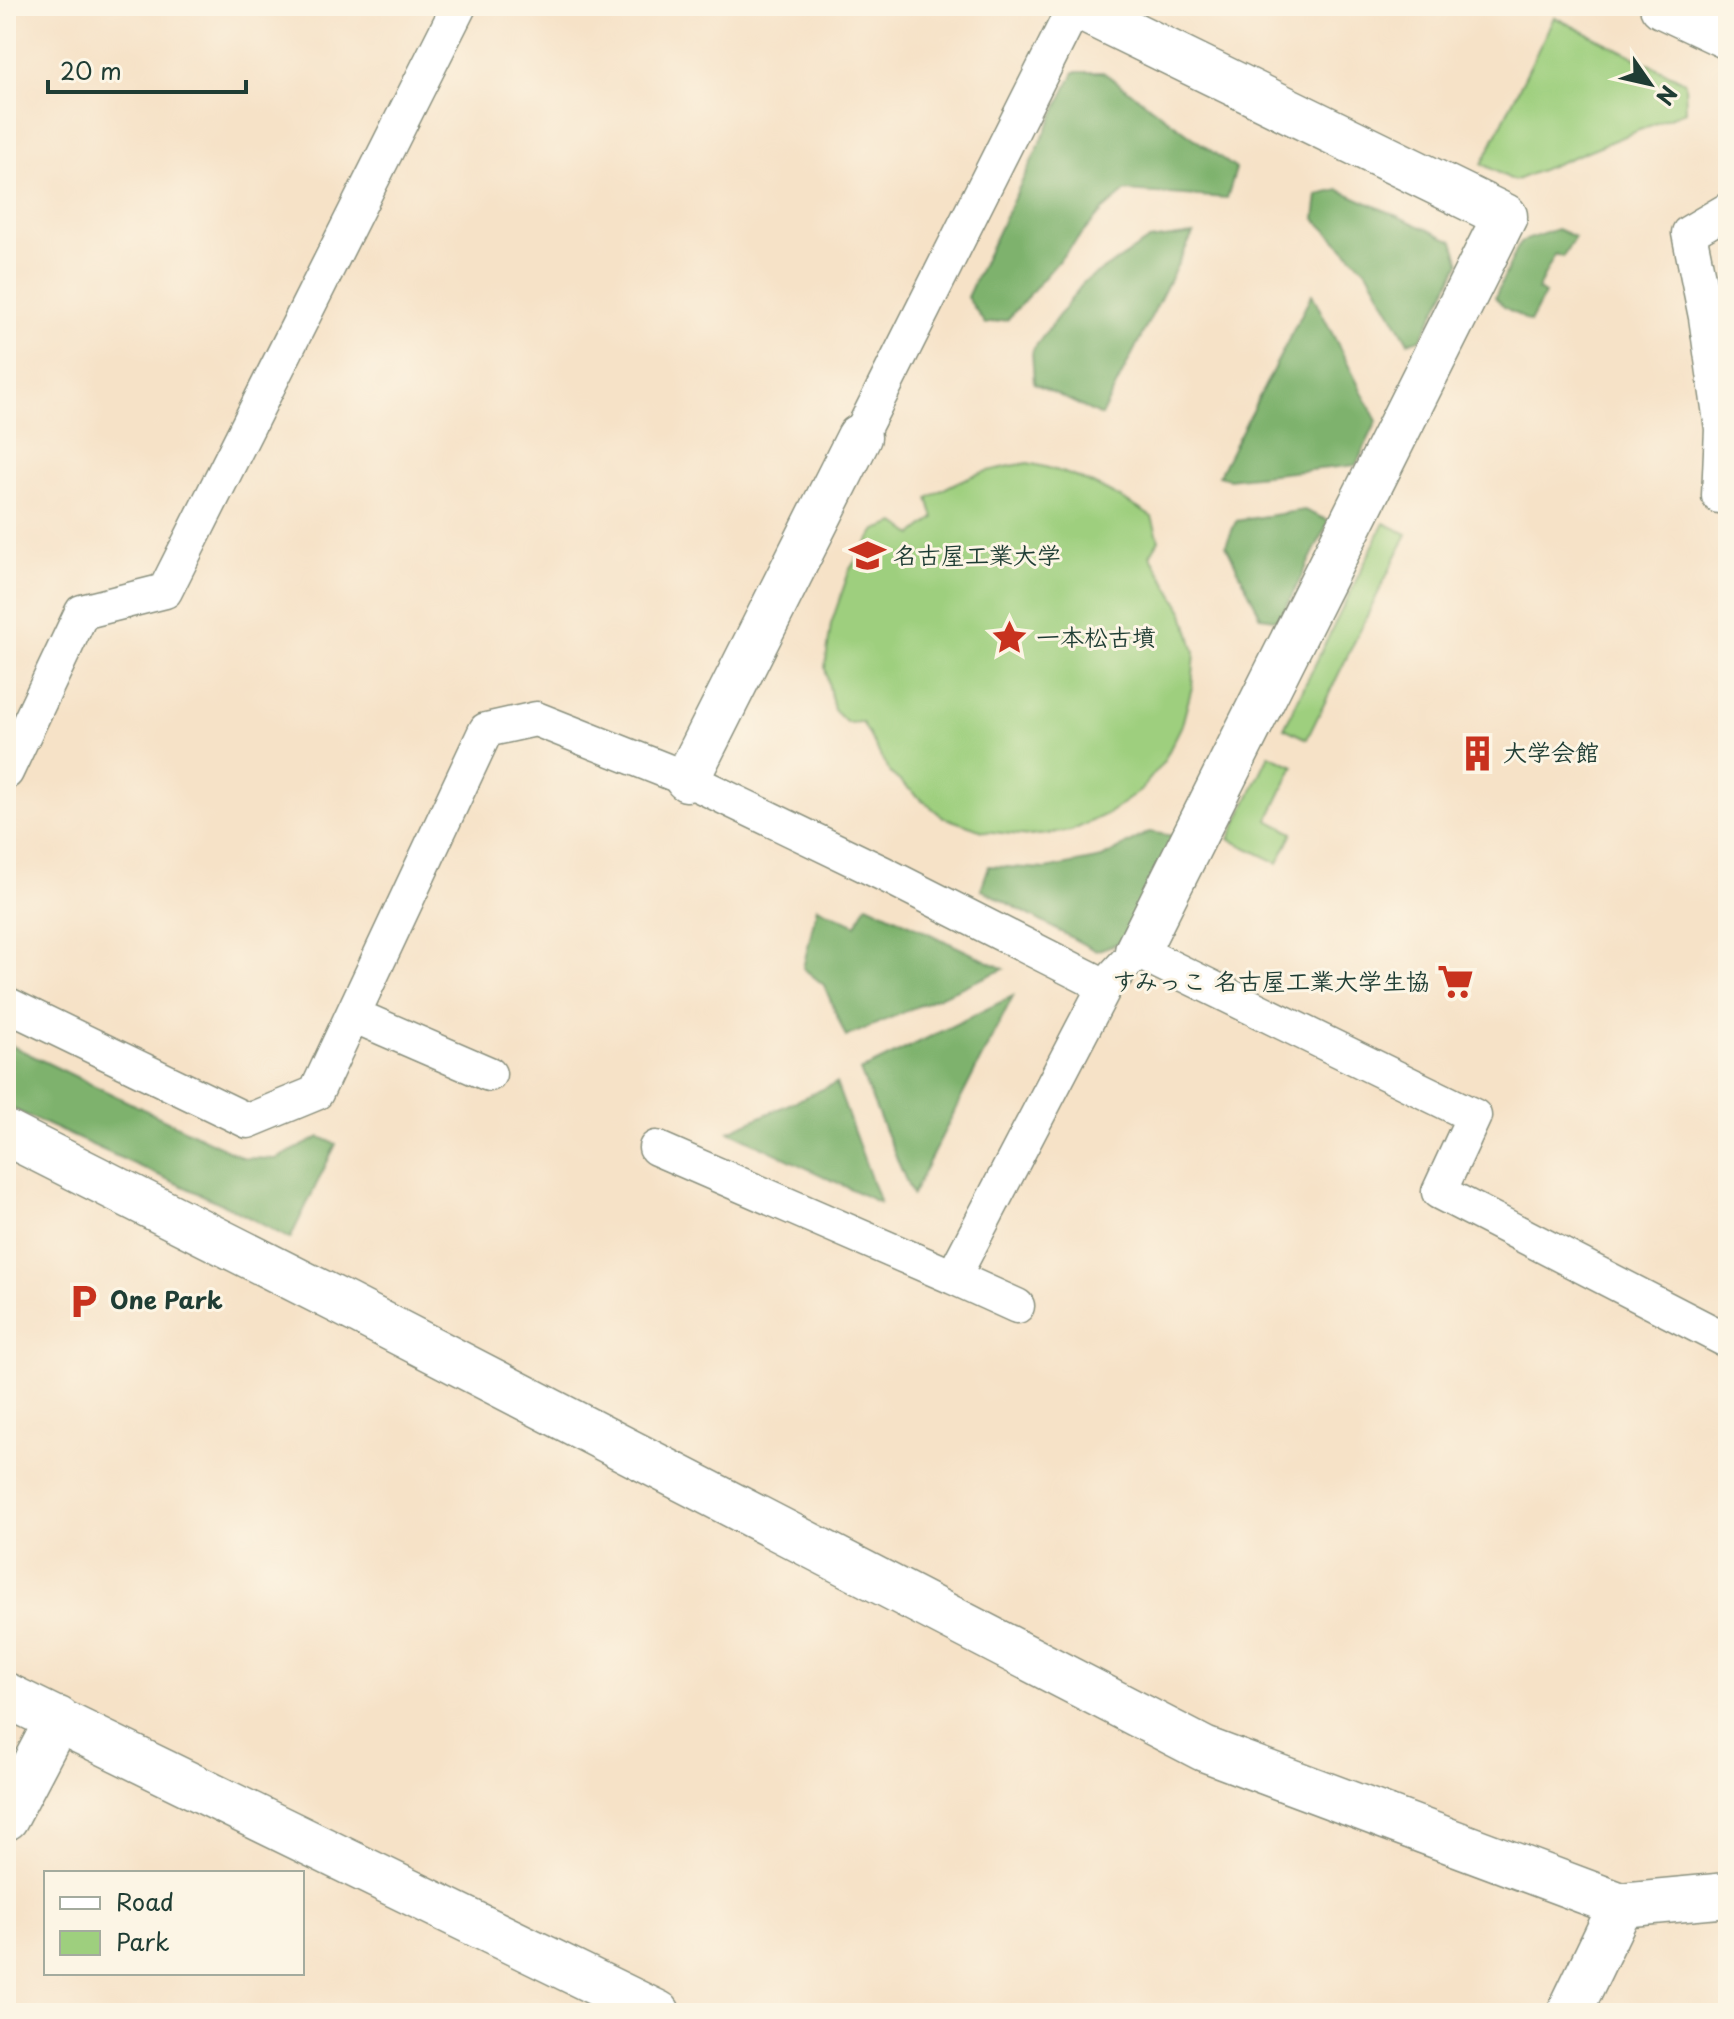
<svg xmlns="http://www.w3.org/2000/svg" width="1734" height="2019" viewBox="0 0 1734 2019" font-family="'Playpen Sans','Klee One',sans-serif">
	<rect width="100%" height="100%" fill="#fcf5e5"/>
	<filter id="ink" filterUnits="userSpaceOnUse"><feTurbulence type="fractalNoise" baseFrequency=".0125" numOctaves="2"/><feDisplacementMap in="SourceGraphic" scale="16" xChannelSelector="R" yChannelSelector="G"/><feConvolveMatrix kernelMatrix="1 2 1 2 8 2 1 2 1" color-interpolation-filters="sRGB"/></filter>
	<filter id="wash" filterUnits="userSpaceOnUse"><feTurbulence type="fractalNoise" baseFrequency=".006" numOctaves="4" result="noise"/><feDisplacementMap in="SourceGraphic" scale="32" xChannelSelector="R" yChannelSelector="G"/><feGaussianBlur stdDeviation="1.8" result="paint"/><feColorMatrix in="noise" values="0 0 0 0 0 0 0 0 0 0 0 0 0 0 0 0 0 1.4 0 .05"/><feComposite in="paint" operator="in"/></filter>
	<g filter="url(#wash)">
		<rect width="100%" height="100%" fill="#f6e2c7"/>
		<path fill="#9ecf7e" stroke="#5e8659" stroke-width="2" d="M1554,17l131,65 1,29 -172,70 -32,-17z
			M1028,463c48,10 83,28 124,54l7,23 -9,15 34,58 11,39 -3,35 -10,38 -18,36 -24,30 -31,22 -38,18 -41,5 -47,-5 -40,-14 -53,-44 -28,-51 -15,1 -13,-13 -9,-42 6,-44 19,-55 26,-39 20,-7 17,12 21,-17 -6,-20c38,-23 57,-28 100,-35z
			M1384,523l23,11 -100,205 -23,-11z
			M1269,755l25,11 -26,54 25,13 -15,30 -49,-24z"/>
		<path fill="#7eb26d" stroke="#4e7850" stroke-width="2" d="M1074,72h29l133,97 -9,29 -101,-7 -24,20 -95,109 -22,4 -18,-27z
			M1339,190l114,51 7,22 -39,76 -13,3 -40,-70 -53,-53 3,-24z
			M1557,229l18,8 -12,20 -8,-3 -18,36 8,4 -15,28 -26,-15 -9,-10 25,-55z
			M1193,234l-92,182 -67,-33 -2,-32 52,-69 65,-42z
			M1312,294l65,127 -21,44 -128,14 -9,-4z
			M1304,510l25,11 -49,99 -19,-3 -35,-72 10,-24z
			M1149,832l25,4 -53,106 -25,9 -115,-62 8,-23 57,3 56,-11z
			M867,904l137,65 -158,68 -22,-52 -21,-17 14,-61 39,18z
			M1013,996l-101,199 -52,-124z
			M6,1043l238,115 32,1 44,-22 16,7 -46,95 -59,-31 -225,-102z
			M836,1083l44,120 -151,-72z"/>
	</g>
	<g filter="url(#ink)">
		<g fill="none" stroke-linecap="round" stroke-linejoin="round">
			<defs>
				<path id="lane" d="M859,437l216,-431
					M1719,496l3,-67 -16,-112 -17,-84 39,-23
					M6,772l76,-160 83,-21 294,-585
					M6,1004l242,117 68,-28 170,-363 50,-11 151,60 195,94 223,113
					M353,1015l136,59
					M656,1148l297,129
					M1017,1306l-64,-29 152,-291 32,-35 337,165 -35,76 289,149"/>
				<path id="street" d="M1075,6l430,210 -368,735
					M1662,6l66,31
					M687,779l172,-342
					M6,1133l340,172 858,444 417,156 107,-10
					M6,1695l652,318
					M6,1818l52,-99
					M1569,2013l52,-108"/>
			</defs>
			<use href="#lane" stroke="#8a907e" stroke-width="37"/>
			<use href="#street" stroke="#8a907e" stroke-width="47"/>
			<use href="#lane" stroke="#fff" stroke-width="34"/>
			<use href="#street" stroke="#fff" stroke-width="44"/>
		</g>
	</g>
	<defs>
		<symbol id="university-bare" viewBox="-9 -9 18 18"><path d="M0-5L7-2L0 1L-7-2ZM-4 1L0 2.5L4 1V4Q0 6-4 4Z" fill="#c8321e" stroke="#fcf5e5" stroke-width="2.5" paint-order="stroke"/></symbol>
		<symbol id="sight-bare" viewBox="-9 -9 18 18"><path d="M0-6L1.8-2.2L6-1.7L2.9 1.2L3.7 5.4L0 3.3L-3.7 5.4L-2.9 1.2L-6-1.7L-1.8-2.2Z" fill="#c8321e" stroke="#fcf5e5" stroke-width="2.5" paint-order="stroke"/></symbol>
		<symbol id="building-bare" viewBox="-9 -9 18 18"><path d="M-4-6H4V6H1V3H-1V6H-4ZM-2.5-4.3h1.7v1.8h-1.7ZM.8-4.3h1.7v1.8H.8ZM-2.5-1h1.7V.8h-1.7ZM.8-1h1.7V.8H.8Z" fill="#c8321e" stroke="#fcf5e5" stroke-width="2.5" paint-order="stroke"/></symbol>
		<symbol id="supermarket-bare" viewBox="-9 -9 18 18"><path d="M-6-5.5h2.5l.6 2H6L4.5 2H-2.5L-4.4-4H-6ZM-1.5 3.2a1.3 1.3 0 1 0 .1 0ZM3 3.2a1.3 1.3 0 1 0 .1 0Z" fill="#c8321e" stroke="#fcf5e5" stroke-width="2.5" paint-order="stroke"/></symbol>
		<symbol id="parking-bare" viewBox="-9 -9 18 18"><path d="M-3.5-5.5H1a3.5 3.5 0 0 1 0 7H-1V5.5H-3.5ZM-1-3.4V-.6H.8a1.4 1.4 0 0 0 0-2.8Z" fill="#c8321e" stroke="#fcf5e5" stroke-width="2.5" paint-order="stroke"/></symbol>
	</defs>
	<g fill-rule="evenodd">
		<use href="#university-bare" x="842" y="530" width="51" height="51"/>
		<use href="#sight-bare" x="984" y="612" width="51" height="51"/>
		<use href="#building-bare" x="1452" y="728" width="51" height="51"/>
		<use href="#supermarket-bare" x="1430" y="956" width="51" height="51"/>
		<use href="#parking-bare" x="58" y="1276" width="51" height="51"/>
	</g>
	<g text-anchor="middle" stroke-width="6" stroke-linejoin="round" paint-order="stroke">
		<g font-size="24" font-weight="bold" fill="#1f3d34" stroke="#fcf5e5" text-anchor="start">
			<text x="893" y="564">名古屋工業大学</text>
			<text x="1036" y="646">一本松古墳</text>
			<text x="1503" y="761">大学会館</text>
			<text x="1430" y="990" text-anchor="end">すみっこ 名古屋工業大学生協</text>
			<text x="110" y="1309">One Park</text>
		</g>
	</g>
	<rect width="1734" height="2019" fill="none" stroke="#fcf5e5" stroke-width="32"/>
	<rect x="44" y="1871" width="260" height="104" fill="#fcf5e5" stroke="#a4ab9e" stroke-width="2"/>
	<rect x="60" y="1897" width="40" height="12" fill="#ffffff" stroke="#a4ab9e" stroke-width="2"/>
	<text x="116" y="1911" font-size="24" fill="#1f3d34">Road</text>
	<rect x="60" y="1931" width="40" height="24" fill="#9ecf7e" stroke="#a4ab9e" stroke-width="2"/>
	<text x="116" y="1951" font-size="24" fill="#1f3d34">Park</text>
	<g transform="translate(1650 84) rotate(124)" stroke="#fcf5e5" stroke-width="6" paint-order="stroke">
	<path d="M0-6L14 30L0 20L-14 30Z" fill="#1f3d34"/>
	<text y="-12" font-size="22" font-weight="bold" text-anchor="middle" fill="#1f3d34">N</text>
	</g>
	<path d="M48 80v12h198v-12" fill="none" stroke="#1f3d34" stroke-width="4"/>
	<text x="60" y="80" font-size="24" fill="#1f3d34" stroke="#fcf5e5" stroke-width="6" paint-order="stroke">20 m</text>
</svg>
